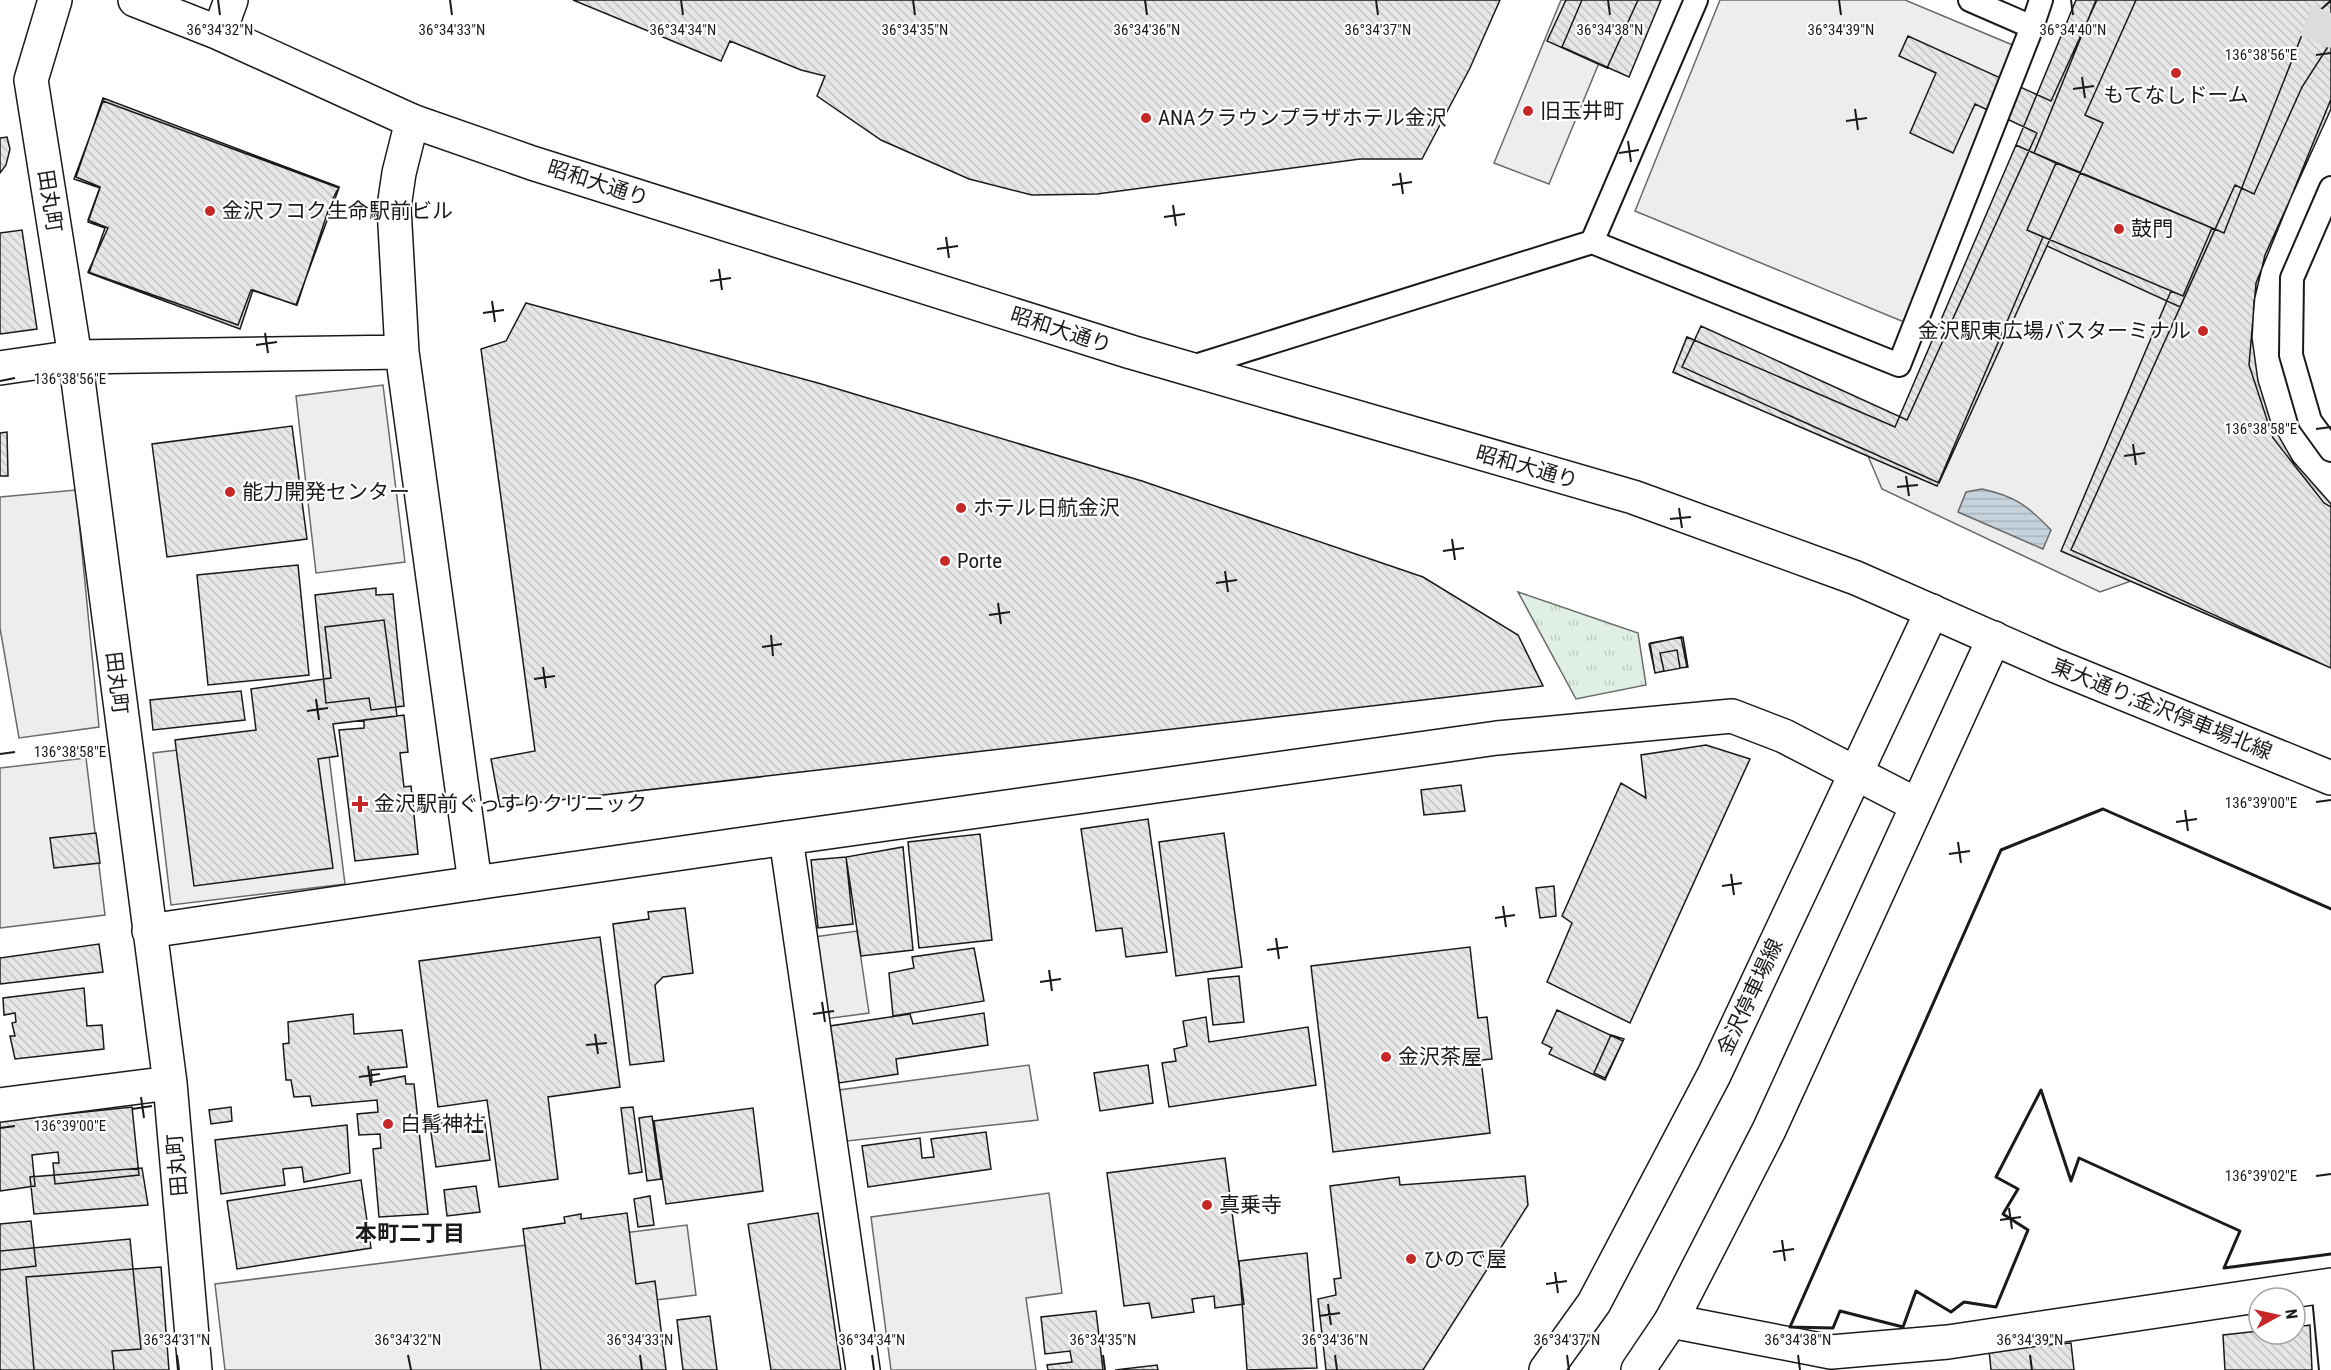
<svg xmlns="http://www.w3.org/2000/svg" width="2331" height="1370" viewBox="0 0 2331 1370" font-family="'Roboto Condensed','Noto Sans JP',sans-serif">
	<defs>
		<pattern id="grass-tufts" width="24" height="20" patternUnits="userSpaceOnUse" patternTransform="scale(1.5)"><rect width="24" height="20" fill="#e0efe3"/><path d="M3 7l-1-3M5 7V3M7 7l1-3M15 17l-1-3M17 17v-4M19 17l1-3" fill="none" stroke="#c0ccc2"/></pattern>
		<pattern id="water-rules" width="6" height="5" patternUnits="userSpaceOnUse" patternTransform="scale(1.5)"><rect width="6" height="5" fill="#c6d2dc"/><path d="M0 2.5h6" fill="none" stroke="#aab4bc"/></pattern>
		<pattern id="building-back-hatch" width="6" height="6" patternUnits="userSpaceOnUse" patternTransform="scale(1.5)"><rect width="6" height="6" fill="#e6e6e6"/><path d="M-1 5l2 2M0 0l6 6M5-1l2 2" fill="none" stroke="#c5c5c5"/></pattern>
	</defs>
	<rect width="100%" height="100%" fill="#fff"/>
	<path fill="url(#grass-tufts)" stroke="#6a6a6a" stroke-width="1.5" d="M1518,592l120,41 8,52 -70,14z"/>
	<path fill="#ededed" stroke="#6a6a6a" stroke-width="1.5" d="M1561,0h64l-76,184 -55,-21z
		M1720,0h185l110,46 -111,276 -269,-111z
		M2331,0l-102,367 102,184v117l-200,-87 -31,11 -218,-103 -14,-33 -195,-84 14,-35 208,90 139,-274z
		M383,385l22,177 -89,11 -20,-177z
		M76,490l23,237 -80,11 -19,-110v-131z
		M326,732l19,152 -174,21 -18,-152z
		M86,758l19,157 -105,13v-160z
		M857,931l12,82 -44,6 -11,-82z
		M1029,1065l9,55 -191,21 -8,-51z
		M1049,1193l13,100 -36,5 10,72h-145l-20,-153z
		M687,1225l9,70 -40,5 9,70h-440l-10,-86z"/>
	<path fill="url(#water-rules)" stroke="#6a6a6a" stroke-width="1.5" d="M1982,489c33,7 46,17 69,41l-8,19 -85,-37 8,-20z"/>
	<path fill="url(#building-back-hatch)" stroke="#1a1a1a" stroke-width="1.5" d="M573,0h927l-30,68 -48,91h-62l-263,35 -65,1 -63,-16 -88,-39 -64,-44 8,-20 -24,-6 -71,-29 -9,20z
		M1566,0h72l-31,68 -60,-27z
		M1582,0h79l-32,77 -67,-30z
		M2076,0h20l-62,153 -18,-8z
		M2096,0h235l-24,22 -83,211 -190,-80z
		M2097,0h39l-51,115 18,8 -164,360 -257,-116 19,-41 206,94 130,-287 -62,-29 -22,49 -43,-20 26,-60 -37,-17 9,-20 143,65z
		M2136,0h195v42l-29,45 -48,107 -19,-9 -55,122 -133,-61 56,-123 -18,-8z
		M2331,1v98l-75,184 -7,82 24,73 51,65 7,4v161l-270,-117 110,-260 12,5 29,-68 12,5 83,-211z
		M2331,42v67l-66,146 -11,46 -2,37 6,43 13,42 22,38 38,43v164l-260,-118 164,-365 19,9 48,-107z
		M103,98l236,89 -8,15 -34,103 -46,-15 -13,35 -150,-53 20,-44 -20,-8 12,-33 -24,-10z
		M103,101l236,87 -43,117 -43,-15 -13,39 -151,-56 16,-45 -17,-6 12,-34 -26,-9z
		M7,137l3,12 -4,16 -6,8v-35z
		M2016,145l40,18 -29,67 16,7 -106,249 -264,-114 14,-35 208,90z
		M2056,163l156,65 -29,68 -156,-66z
		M22,230l15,99 -37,5v-101z
		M526,303l292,80 324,98 281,96 95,58 25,51 -1043,121 -9,-48 44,-8 -54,-402 25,-8z
		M292,426l15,113 -140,18 -15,-113z
		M7,432l1,44h-8v-43z
		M298,565l11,110 -101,10 -11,-110z
		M376,588v7l17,-1 11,112 -33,4 -2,-12 -43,5 -11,-108z
		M384,620l13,96 -64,8 5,32 -20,3 15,109 -139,18 -19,-146 81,-10 -5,-41 80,-11 -6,-51z
		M1681,637l6,30 -32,6 -6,-29z
		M1683,637l5,30 -8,1 -3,-18 -17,3 4,18 -9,2 -5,-30z
		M241,691l4,29 -92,10 -3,-30z
		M404,715l4,37 -8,1 4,34 7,-1 7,68 -63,7 -16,-131 25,-2v-8z
		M1706,745l44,14 -120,264 -83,-41 25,-59 -10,-7 59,-133 25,15 -5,-43z
		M1461,785l4,26 -41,4 -3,-25z
		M1148,819l19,133 -41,5 -4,-29 -26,3 -15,-102z
		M96,833l4,30 -46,5 -4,-30z
		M1224,833l18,134 -66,9 -17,-134z
		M980,834l12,106 -73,8 -11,-106z
		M903,847l10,103 -52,6 -15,-99z
		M846,857l7,67 -35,4 -7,-68z
		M1554,886l2,30 -16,2 -4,-30z
		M685,908l8,65 -30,4 -8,8 9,76 -34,4 -17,-141 36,-5 -1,-7z
		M600,937l20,150 -72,10 10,82 -59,8 -12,-87 -49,7 -19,-146z
		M99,944l4,28 -103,12v-26z
		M1470,947l8,71 9,-1 5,42 -11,1 9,73 -157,19 -22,-186z
		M974,948l10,53 -91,15 -4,-43 25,-5 -2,-11z
		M1239,976l5,46 -31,3 -5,-46z
		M84,988l3,38 15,-1 2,24 -89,10 -5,-23h5l-3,-13 4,-1 -1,-9 -11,2 -1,-17z
		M1557,1010l66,31 -18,39 -56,-26 3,-6 -10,-5z
		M984,1013l4,32 -92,14 2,15 -59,9 -9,-57 80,-12 3,10z
		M353,1014l1,20 48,-4 5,37 -36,3 1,12 33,-6 1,8h8l14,130 -49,3 -6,-68 8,-1 -1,-14 -21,1 -2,-21 21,-2 -1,-12 -65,6 -2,-10 -16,1 -3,-17h-5l-3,-36 6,-1 -1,-21z
		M1206,1017l3,25 99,-15 8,58 -147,22 -7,-44 14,-2 -2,-12 13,-3 -4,-25z
		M1611,1035l13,4 -19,39 -11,-5z
		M1148,1065l5,38 -53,8 -6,-38z
		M132,1107l7,68 -84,9 -2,-21h6l-1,-11 -26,3 3,31 -35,5v-70z
		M231,1107l1,14 -21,3 -2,-14z
		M633,1107l9,65 -13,2 -8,-66z
		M753,1108l10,83 -97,13 -12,-83z
		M652,1116l9,63 -14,2 -8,-63z
		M484,1117l6,43 -54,7 -6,-42z
		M347,1125l3,48 -46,9 -2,-15 -19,2 2,16 -64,9 -6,-54z
		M986,1132l5,37 -123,18 -6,-41 58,-8 2,20 12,-1 -3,-18z
		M1225,1158l19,146 -29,4 -1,-12 -22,3 2,13 -42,6 -3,-15 -25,3 -17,-133z
		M142,1168l6,37 -114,9 -4,-37z
		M1525,1176l3,29 -105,165h-97l-8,-71 18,-4 -2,-16 7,-1 -11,-92 69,-9 1,8z
		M361,1180l10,68 -134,21 -10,-68z
		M476,1186l4,26 -33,4 -3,-26z
		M650,1196l4,29 -16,2 -4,-28z
		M627,1213l9,71 19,-3 11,89h-125l-18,-141 42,-6 -1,-6 17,-3v5z
		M818,1213l23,157h-70l-23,-146z
		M31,1221l5,45 -36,4v-46z
		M130,1239l11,110 -29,2 2,19h-114v-119z
		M1307,1253l10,115 -70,2 -8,-109z
		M161,1267l8,103h-135l-8,-93z
		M1096,1311l7,59h-55l-1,-5 25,-3 -2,-11 -25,3 -4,-37z
		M710,1316l7,54h-34l-6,-50z
		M2310,1325l2,45h-87l-2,-35 36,-4v3h36v-7z
		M2071,1343l3,27h-83l-2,-20z
		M1157,1365l1,5h-43z"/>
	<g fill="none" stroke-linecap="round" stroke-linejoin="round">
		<path stroke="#ddd" stroke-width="33" stroke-dasharray="33 16" stroke-linecap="butt" d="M2315,42l16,-37"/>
		<defs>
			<path id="lane" d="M2032,27l9,-27
				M2331,188l-39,90 -1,77 19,66 21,29
				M1592,242l104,-242
				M1189,368l403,-126 307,123 133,-338 -62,-27
				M2323,1286l8,84"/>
			<path id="street" d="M55,0l-24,80 44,277 95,726 25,287
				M0,368l75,-11 327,-5
				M149,931l326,-48 -73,-531 -8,-145 5,-34 13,-52
				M0,1105l170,-22
				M1671,1321l160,31 117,-10 383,-57
				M863,1370l-77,-532 711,-100 235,-22 52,20 133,69"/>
			<path id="secondary" d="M135,0l84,33 193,88 120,42 599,189 502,145 223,81 200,88 275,112
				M219,33l12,-33
				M475,883l311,-45"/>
			<path id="primary" d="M1546,1370l48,-67 120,-228 218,-464
				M1638,1370l33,-49 98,-191 225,-492"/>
		</defs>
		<use href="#lane" stroke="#1a1a1a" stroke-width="26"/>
		<use href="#street" stroke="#1a1a1a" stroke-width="36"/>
		<use href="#secondary" stroke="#1a1a1a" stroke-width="36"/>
		<use href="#primary" stroke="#1a1a1a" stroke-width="36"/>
		<use href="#lane" stroke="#fff" stroke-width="22"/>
		<use href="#street" stroke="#fff" stroke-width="33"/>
		<use href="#secondary" stroke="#fff" stroke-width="33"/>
		<use href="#primary" stroke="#fff" stroke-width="33"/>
		<path stroke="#1a1a1a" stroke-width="3" d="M2331,909l-228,-100 -102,41 -211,477 43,1 7,-17 63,16 13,-36 35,21 13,-10 32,5 32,-77 -25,-16 15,-25 -22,-12 45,-87 30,91 8,-23 161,73 -16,37 107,-14"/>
	</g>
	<path fill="none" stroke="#1a1a1a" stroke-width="2" d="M218,0l2,15M450,0l2,15M681,0l2,15M913,0l2,15M1145,0l2,15M1376,0l2,15M1608,0l2,15M1839,0l2,15M2071,0l2,15M2316,55l15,-2M2082,77l3,21M2073,89l21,-3M1855,109l3,21M1846,121l21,-3M1628,141l3,21M1619,153l20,-3M1400,173l3,21M1392,185l20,-3M1173,205l3,21M1164,217l21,-3M946,237l3,21M937,249l21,-3M719,269l3,21M710,281l21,-3M492,301l3,21M483,313l21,-3M265,333l3,20M256,345l21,-3M0,381l15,-3M2316,429l15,-2M2133,444l3,21M2124,456l21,-3M1906,476l3,20M1897,487l21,-2M1679,508l3,20M1670,519l21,-2M1452,539l3,21M1443,551l21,-3M1225,571l3,21M1216,583l21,-3M998,603l3,21M989,615l21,-3M771,635l2,21M762,647l20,-3M543,667l3,21M534,679l21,-3M316,699l3,21M307,711l21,-3M0,754l15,-2M2316,802l15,-2M2185,810l3,21M2176,822l21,-3M1958,842l3,21M1949,854l21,-3M1731,874l3,21M1722,886l20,-3M1503,906l3,21M1495,918l20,-3M1276,938l3,21M1267,950l21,-3M1049,970l3,21M1040,982l21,-3M822,1002l3,20M813,1014l21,-3M595,1034l3,20M586,1045l21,-2M368,1066l3,20M359,1077l21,-3M141,1097l3,21M132,1109l20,-3M0,1128l15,-2M2316,1176l15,-2M2009,1208l3,21M2000,1220l21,-3M1782,1240l3,21M1773,1252l21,-3M1555,1272l3,21M1546,1284l21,-3M1328,1304l3,21M1319,1316l21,-3M177,1355l2,15M408,1355l3,15M640,1355l2,15M872,1355l2,15M1103,1355l2,15M1335,1355l2,15M1567,1355l2,15M1798,1355l2,15M2030,1355l2,15"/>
	<g fill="#c62828" stroke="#fff" stroke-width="2">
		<circle cx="2176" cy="73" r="6"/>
		<circle cx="1528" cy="111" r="6"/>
		<circle cx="1146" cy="118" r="6"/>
		<circle cx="210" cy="211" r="6"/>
		<circle cx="2119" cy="229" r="6"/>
		<circle cx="2203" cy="331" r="6"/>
		<circle cx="230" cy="492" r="6"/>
		<circle cx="961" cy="508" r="6"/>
		<circle cx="945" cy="561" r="6"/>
		<path d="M357 795h6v6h6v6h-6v6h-6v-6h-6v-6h6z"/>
		<circle cx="1386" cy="1057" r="6"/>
		<circle cx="388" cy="1124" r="6"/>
		<circle cx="1207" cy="1205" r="6"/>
		<circle cx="1411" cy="1259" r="6"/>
	</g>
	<g text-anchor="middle" stroke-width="4.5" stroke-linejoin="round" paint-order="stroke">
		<g font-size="21" fill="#1a1a1a" stroke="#fff" text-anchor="start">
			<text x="2176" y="102" text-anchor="middle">もてなしドーム</text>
			<text x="1540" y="118">旧玉井町</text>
			<text x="1158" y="125">ANAクラウンプラザホテル金沢</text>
			<text x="222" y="218">金沢フコク生命駅前ビル</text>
			<text x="2131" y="236">鼓門</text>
			<text x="2191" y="338" text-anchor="end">金沢駅東広場バスターミナル</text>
			<text x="242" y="499">能力開発センター</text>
			<text x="973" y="515">ホテル日航金沢</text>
			<text x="957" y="568">Porte</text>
			<text x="374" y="811">金沢駅前ぐっすりクリニック</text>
			<text x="1398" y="1064">金沢茶屋</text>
			<text x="400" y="1131">白髯神社</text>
			<text x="1219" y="1212">真乗寺</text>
			<text x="1423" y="1266">ひので屋</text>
		</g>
		<g font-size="21" fill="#1a1a1a" stroke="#fff">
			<text transform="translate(598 183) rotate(18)" y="7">昭和大通り</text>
			<text transform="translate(50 201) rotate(81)" y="7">田丸町</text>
			<text transform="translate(1061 330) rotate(18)" y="7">昭和大通り</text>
			<text transform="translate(1527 467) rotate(16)" y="7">昭和大通り</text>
			<text transform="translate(117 683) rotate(83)" y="7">田丸町</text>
			<text transform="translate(2162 709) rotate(22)" y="7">東大通り;金沢停車場北線</text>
			<text transform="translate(1750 997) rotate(-65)" y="7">金沢停車場線</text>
			<text transform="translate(177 1165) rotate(-95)" y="7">田丸町</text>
		</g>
		<g font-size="22" font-weight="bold" fill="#1a1a1a" stroke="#fff">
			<text x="410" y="1241">本町二丁目</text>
		</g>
	</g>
	<g font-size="15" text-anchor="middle" fill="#1a1a1a" stroke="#fff" stroke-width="4.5" stroke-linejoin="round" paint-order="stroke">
		<text x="220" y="35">36°34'32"N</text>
		<text x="452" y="35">36°34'33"N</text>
		<text x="683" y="35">36°34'34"N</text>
		<text x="915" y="35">36°34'35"N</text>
		<text x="1147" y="35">36°34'36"N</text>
		<text x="1378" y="35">36°34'37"N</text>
		<text x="1610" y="35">36°34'38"N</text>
		<text x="1841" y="35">36°34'39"N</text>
		<text x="2073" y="35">36°34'40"N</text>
		<text x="2261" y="60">136°38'56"E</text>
		<text x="70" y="384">136°38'56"E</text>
		<text x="2261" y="434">136°38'58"E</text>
		<text x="70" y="757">136°38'58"E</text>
		<text x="2261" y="808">136°39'00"E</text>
		<text x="70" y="1131">136°39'00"E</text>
		<text x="2261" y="1181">136°39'02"E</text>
		<text x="177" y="1345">36°34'31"N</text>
		<text x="408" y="1345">36°34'32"N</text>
		<text x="640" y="1345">36°34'33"N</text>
		<text x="872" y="1345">36°34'34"N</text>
		<text x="1103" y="1345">36°34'35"N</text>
		<text x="1335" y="1345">36°34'36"N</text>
		<text x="1567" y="1345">36°34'37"N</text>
		<text x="1798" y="1345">36°34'38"N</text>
		<text x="2030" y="1345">36°34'39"N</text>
	</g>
	<g transform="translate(2277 1316) rotate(82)"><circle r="28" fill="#ffffff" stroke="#a3a3a3" stroke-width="1.5"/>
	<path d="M0-4.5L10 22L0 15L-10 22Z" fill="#c62828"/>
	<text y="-9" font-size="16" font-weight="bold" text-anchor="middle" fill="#1a1a1a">N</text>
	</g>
</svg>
